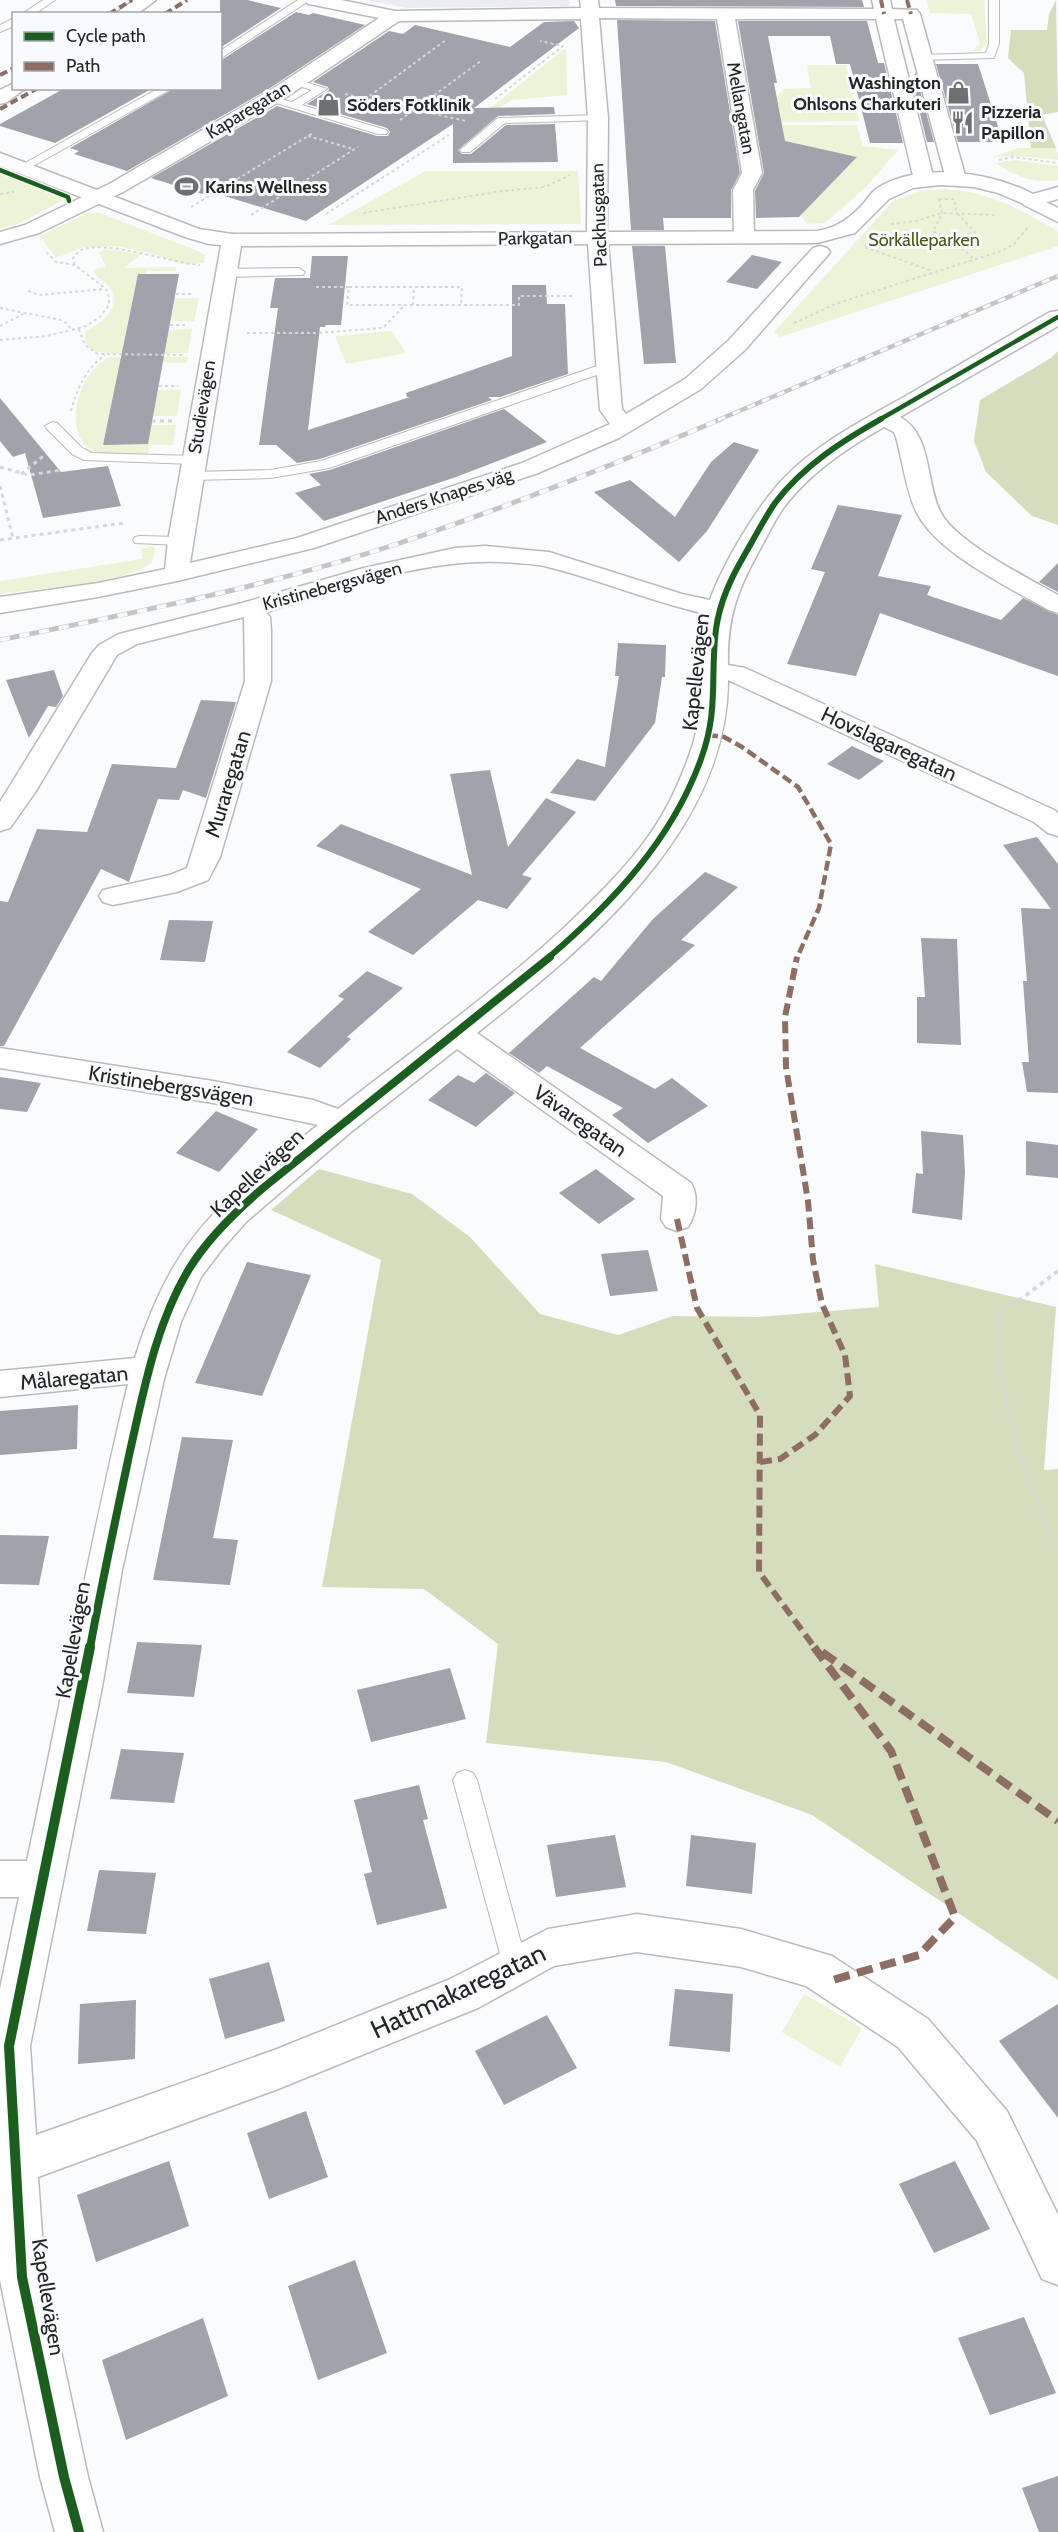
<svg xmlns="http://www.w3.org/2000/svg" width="1058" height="2532" viewBox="0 0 1058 2532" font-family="Cabin,sans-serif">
	<rect width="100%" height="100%" fill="#fafbfd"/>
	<path fill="#ebedf5" d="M367,0h202l1,6 -163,2z"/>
	<path fill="#ecf4d7" d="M926,0h58l3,43 -7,8h-8l8,-8 -9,-29 -41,-1z
		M564,49h2l1,46 -55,5 -28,17 -4,-1z
		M807,65h39l13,56 -78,1 -4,-25 7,-8 27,-1z
		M781,125h76l6,21 35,4 -31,36 -42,37 -18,1 -6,-9 56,-58 -65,-11 -9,-7z
		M1019,148h37l2,12 -38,-4 -27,1z
		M1014,160l44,6v14c-25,4 -42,-4 -63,-17z
		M426,171h152l3,53 -253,1z
		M0,174l60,24 2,3 -44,23 -18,4z
		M945,189c46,3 74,20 113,42v15l-278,91 -6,-5 119,-131 31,-11z
		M88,213h12l98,38 7,4 -1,8 -22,1 -28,-10 -38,-8 -32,1 -28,11 -16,-22z
		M104,249l37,5 -16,14 51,-1v4h-30v3h-8l-15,72 43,1 3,-17 23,-1 -4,24c-18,0 -86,4 -98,-4 -5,-4 -5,-12 -5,-18 13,-5 35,-21 27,-39 -3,-8 -13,-13 -19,-20l5,-4 8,-1 -7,-14z
		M175,298h24l-5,23h-23z
		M392,331l14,22 -60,11 -11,-28z
		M111,357h77l-1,6 -59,-2v3h-8l-17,80h44l4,-19h25l-3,20h-23l-2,10c-13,-1 -41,3 -52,-2 -37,-17 -18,-84 15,-96z
		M158,390h23l-4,26h-24z
		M152,546l3,2c-1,7 -1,13 -7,17 -24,18 -115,24 -148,29v-13l142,-22 -1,-10z
		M804,1994l58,34 -22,39 -58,-35z"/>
	<path fill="#d5ddbd" d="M1056,0l2,112 -16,3 14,33h-25l-7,-75 -16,-15 3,-28h36l2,-16z
		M1058,351v174l-26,-9 -46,-44 -12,-31 6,-41 71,-42z
		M319,1169l93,25 58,43 70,77 78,21 55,-19 85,1 121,-10 -4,-43 181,43 -12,163 14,-1v511l-246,-165 -146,-53 -180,-19 12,-99 -74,-55 -102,-2 59,-327 -110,-50z"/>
	<path fill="#a0a2ac" d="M220,0h27l34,8 -61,40z
		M615,0h247l2,7 -248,-1z
		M296,12l13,3 4,-2 52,12 -98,65 -140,81 -53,-17 5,-3 -9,-3 105,-60h45v-27z
		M617,20l98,1 25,152 -9,17v28h-68l1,12h-33z
		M574,21l5,7 -105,80 80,-1 1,7 -57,2 -40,34 4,4h9l35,-29 49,-1 3,38 -105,1v-39l-147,97 -98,-30 -6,3 -51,-16 126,-72 100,30h11l2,-4 -3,-4 -80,-24 22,-14 -1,-3 -15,-5 76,-51 14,3 12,-9 95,22 34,-25z
		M738,21h129l11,42h6l19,80h-33l-20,-79h-14l-6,-28h-62l9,47h-3l11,58 72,16 -58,60 -43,1 -1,-27 9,-18z
		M936,64h42l25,78h-45z
		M915,71l19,71h-7l-13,-53z
		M65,88h88l-98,55 -55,-17v-2z
		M632,246h33l11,117 -32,1z
		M752,255l30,7 -25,27 -31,-7z
		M312,256h36l-7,69h-15l-1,2h-5l-12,103 102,-33h-3l-1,-4 106,-37v-71h34l1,19h18l3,70 -68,23h-12l4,3 -172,59 -23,4 -21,-18h-17l19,-137h-8l5,-30h35z
		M138,274h41l-31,170 -45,1z
		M0,398l61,74 47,-6 13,40 -78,12 -18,-65 -12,4 -13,-16z
		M504,409l43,33 -91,35 -132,44 -29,-28 26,-8 -12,-11 21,-4z
		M734,442l25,8 -52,81 -28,31 -85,-70 36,-12 45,37 36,-55z
		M838,505l64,10 -24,61 53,10 -4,9 74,25 22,-22 35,17v61l-178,-63 -24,63 -69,-12 38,-92 -14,-3z
		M1058,563v29l-19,-10z
		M618,643l48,2 -1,32h-3l-7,46 -60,78 -45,-8 27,-34 28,8 14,-91h-4z
		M54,670l9,26 -7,11 -8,-1 -19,32 -23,-58z
		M201,700l35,2 -30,96 -23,-8 -4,10 -21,-1 -29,83 -28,-13 -97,177h-4v-145l8,1 29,-73 50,3 25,-68 64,4z
		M852,746l32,15 -25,19 -32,-16z
		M490,770l18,77 38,-49 30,14 -54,63 10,3 -25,31 -29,-9 -65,55 -45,-23 53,-43 -105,-43 25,-22 131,51 -22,-101z
		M1037,837l21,27v229l-31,-1 -5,-30h7l-6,-81h4l-6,-73 30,1 -48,-64z
		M705,872l33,15 -57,53 14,5 -115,103 75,41 17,-11 36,28 -60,37 -36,-28 11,-7 -76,-42 -8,7 -30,-20 85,-76 7,4 52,-62z
		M169,920l44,1 -8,41 -45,-2z
		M921,938l36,1 4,106 -44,-2v-46h8z
		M367,971l36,17 -56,49 4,2 -31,29 -33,-16 57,-53 -6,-3z
		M486,1073l29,20 -39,34 -48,-27 30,-25 16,8z
		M0,1077l41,6 -14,29 -27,-3z
		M216,1111l42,18 -39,43 -43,-19z
		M921,1131l42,4 2,37 -3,48 -50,-7 4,-40 7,1z
		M1026,1141l32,4v33l-32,-3z
		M596,1169l39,30 -36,25 -40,-31z
		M648,1250l10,41 -48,5 -9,-42z
		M247,1262l64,13 -49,121 -67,-13z
		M78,1405l-1,44 -77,6v-44z
		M182,1437l51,3 -20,98 25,2 -8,45 -77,-5z
		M0,1535l49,1 -10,49 -39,-1z
		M137,1642l65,3 -8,52 -67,-4z
		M450,1668l16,51 -95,23 -14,-52z
		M121,1749l63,4 -10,50 -64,-4z
		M419,1785l9,34 -5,1 24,88 -70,17 -13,-51 8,-2 -18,-72z
		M615,1835l11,52 -70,10 -9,-52z
		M691,1835l65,8 -4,51 -66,-8z
		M99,1870l57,3 -10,61 -59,-3z
		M269,1962l16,59 -60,18 -16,-60z
		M675,1989l58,5 -3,58 -61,-6z
		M136,2000l-1,59 -57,5 2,-60z
		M1058,2004v114l-59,-77z
		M547,2015l30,53 -73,37 -29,-54z
		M306,2111l22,66 -59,22 -22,-66z
		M169,2161l20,65 -93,36 -19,-67z
		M955,2161l35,68 -56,24 -35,-69z
		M355,2260l32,93 -69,27 -30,-94z
		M1024,2317l32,76 -66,22 -32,-77z
		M203,2318l25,78 -102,44 -24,-80z
		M1058,2476v56h-19l-17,-44z"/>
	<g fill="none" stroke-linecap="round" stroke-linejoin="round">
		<defs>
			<path id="service" d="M43,0h12l-20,14h-13z
				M298,0h12l-90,59v-8z
				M989,0h10v43l-5,15 -75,2v-4l4,-1 63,-2 3,-10z
				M14,18v8l-14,6v-7z
				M296,79l31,10 -25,16 84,25 2,2 -2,2h-8l-115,-35 6,-3 23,6 20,-12 -20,-6v-4z
				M159,88h14l-147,82h-8l-2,-2z
				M598,115l6,3 -2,2 -97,3 -35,29h-8l-2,-2 38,-32z
				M299,268l6,4 -2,3 -78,2 -6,-4 6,-4z
				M603,364l7,4 -2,3 -279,97 -58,10 -80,2 -7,-4 7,-4 80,-2 50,-9z
				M52,422l5,1 25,25 10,5 101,3 7,4 -7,4 -109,-4 -12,-6 -25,-25 -2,-3z
				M140,536l40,1 7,4 -7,4 -45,-2 -2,-3 2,-3z
				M465,1770l8,3 4,7 50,185 -3,8 -9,3 -9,-3 -3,-8 -50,-185 4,-7z"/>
			<path id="minor" d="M305,0h36l54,11 186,-3 -1,-8h18l1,8 275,1 -2,-9h18l2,9 25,1 3,4 46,165 -3,4h-14l-3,-4 -43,-160h-9l40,161 -3,4h-14l-3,-4 -38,-161h-141l27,154 -9,17 1,47 -3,4 -7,2 -7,-2 -3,-4 -1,-47 9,-17 -25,-154 -118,-1 9,100 -1,111 15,180 4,5 59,-35 44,-39 84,-92 7,-2 7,2 3,4 -3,4 -82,94 -44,39 -82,49 -81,35 -224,75 -137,33 -79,16 -98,16v-16l98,-14 67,-14 3,-28 54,-301 3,-4 7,-2 7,2 3,4 -52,323 107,-25 225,-75 88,-39 -10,-14 -3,-35 -10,-146 1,-111 -7,-99 -182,2 -117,79 -159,92 -84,41 -39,11v-12l25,-7 84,-41 159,-92 111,-74 -65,-13 -6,-1z
				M1031,195l27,13v14l-34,-17 -3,-4 3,-4z
				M1058,311v15l-158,91c33,18 25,66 41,96 15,29 87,65 117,82v18l-9,-3c-39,-22 -112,-57 -132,-97 -10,-18 -15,-55 -21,-76l-2,-5 -10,-5c-37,21 -74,46 -100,80 -10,14 -17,30 -25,44 -22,40 -32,67 -31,114l17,3 309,142 4,3v23l-10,-3 -14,-11 -306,-142c0,151 -143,268 -251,353l214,150c8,13 5,32 -3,44l-11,4 -11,-4 -5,-8 2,-23 -206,-147 -106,83 -104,89 -24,27 -22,29 -20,45 -17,57 -42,191 -20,117 -72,359 6,89 241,-86 171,-69 100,-51 89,-15 104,15 91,27 96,63 79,92 51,104v70l-16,-6 -65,-138 -79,-94 -92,-61 -65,-19 -104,-15 -83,14 -76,42 -200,81 -240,88 7,100 43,200 15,55h-48l-15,-55 -40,-197v-291l19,-92h-19v-36h27c34,-159 63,-319 101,-477l-128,13v-26l135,-13c12,-39 28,-78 52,-112 34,-48 86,-85 131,-121l-105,-22 -213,-35v-20l213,33 100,19 25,9c78,-61 158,-118 230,-185 29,-28 59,-57 82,-90 19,-27 33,-59 43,-90 13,-43 3,-87 13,-130 -54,-12 -105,-34 -158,-47 -10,-3 -21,-3 -32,-4 -85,-8 -169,25 -250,49l4,5 1,13v51l-51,176 -12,23 -31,12 -64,13 -10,-3 -4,-6 4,-6 67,-15 17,-7 58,-187 -1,-64 -107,27 -20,11 -81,136 -26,37 -10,3v-29l92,-149 7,-8 20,-11 123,-31 122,-35 91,-20 30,-2 64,6 133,42 28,6c13,-37 49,-97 76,-124 34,-34 77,-56 118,-79 48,-28 97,-57 146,-85z"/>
			<path id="tertiary" d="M0,153l199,76 33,5 585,-3c20,-3 33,-13 47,-28 4,-5 7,-10 12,-14 42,-28 115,-17 157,5l25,-7v12l-27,8 -33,-14 -24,-6 -33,-2 -28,3 -24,11 -34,34 -38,10 -585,3 -23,-2 -24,-7 -185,-71z"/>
			<path id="secondary" d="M134,0h22l-19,14h-22z
				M14,83v5h12l-19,14 -7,2v-14z"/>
		</defs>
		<use href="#service" stroke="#b9babc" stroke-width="2"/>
		<use href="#minor" stroke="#b9babc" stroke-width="3"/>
		<use href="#tertiary" stroke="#b9babc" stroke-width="3"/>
		<use href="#secondary" stroke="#b9babc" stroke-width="3"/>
		<path stroke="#d7d7d8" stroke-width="2" stroke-dasharray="3 3" stroke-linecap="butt" d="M345,94l121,27
			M495,99l68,-53 -23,-5
			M360,103l86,-63
			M400,120l81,-59
			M308,136l45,13
			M999,160l14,-3 45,6
			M0,194l14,-2
			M939,199h15l3,14 18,19 -20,6 -22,-6 9,-19z
			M191,207l122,-74
			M363,213l140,-22 42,-4 25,-12
			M326,214l123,-79
			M251,215l107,-68
			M891,224l25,-3 26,-8 54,2
			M955,238l6,10 13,11
			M865,247l67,24
			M75,265l-2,-7c0,0 6,-7 6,-7 23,-13 92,12 121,14
			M316,287h33l-2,18h172v-9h54
			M349,287h113l-1,18
			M28,291l11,4 66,-6
			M176,294h18
			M413,305l1,-18
			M0,308l61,12 7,4 3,6 15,-4 14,-9 9,-12v-8l-3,-8 -31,-24 -19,-3 -11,-11
			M794,323l44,-20 163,-52 13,-7 14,-17
			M170,325h18
			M0,326l23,-12
			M79,329l6,16 13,9 85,1
			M247,333h69l67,-5 22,-23
			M0,340l47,-4 24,-6
			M159,386h19
			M71,411c6,-23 15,-42 34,-56"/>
		<path stroke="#d7d7d8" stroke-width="3" stroke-dasharray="4 4" stroke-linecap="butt" d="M152,421h20
			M0,467l29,8 33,-5
			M21,474l25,-20
			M0,486l13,52
			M0,540l124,-17"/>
		<path stroke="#d7d7d8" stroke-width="4" stroke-dasharray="4.5 4.5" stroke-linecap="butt" d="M1058,1271l-58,44c0,16 -1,31 0,47 6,61 31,131 58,186"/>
		<use href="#service" fill="#fefeff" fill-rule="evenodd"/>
		<use href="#minor" fill="#fefeff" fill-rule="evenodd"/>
		<use href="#tertiary" fill="#fefeff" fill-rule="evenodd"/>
		<use href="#secondary" fill="#fefeff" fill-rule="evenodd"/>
		<defs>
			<path id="rail-far1" d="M718,420l340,-144"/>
			<path id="rail" d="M0,640c134,-27 270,-54 400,-97 110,-37 216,-79 321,-124"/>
		</defs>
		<use href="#rail-far1" stroke="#c5c5c6" stroke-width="4.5"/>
		<use href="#rail" stroke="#c5c5c6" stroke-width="5"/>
		<use href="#rail-far1" stroke="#f9fafe" stroke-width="3" stroke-dasharray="8" stroke-linecap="butt"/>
		<use href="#rail" stroke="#f9fafe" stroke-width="4" stroke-dasharray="10" stroke-linecap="butt"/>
		<path stroke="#8d6e63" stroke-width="4" stroke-dasharray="8 4" stroke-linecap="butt" d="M881,0l3,14
			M907,0l4,14
			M109,14l23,-14
			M165,14l22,-14
			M0,75l14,-7
			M0,109l38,-21"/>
		<path stroke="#8d6e63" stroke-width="4.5" stroke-dasharray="10 4.5" stroke-linecap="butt" d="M708,735l16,2 18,10 56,40 33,57 -12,64 -22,50"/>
		<path stroke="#8d6e63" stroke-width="6" stroke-dasharray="12 6" stroke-linecap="butt" d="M677,1219l20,89 63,107 -1,157 56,76
			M760,1462l20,-3 35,-24 35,-39 -5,-41 -23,-51 -9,-44 -5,-59 -22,-134 -1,-50 12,-60"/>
		<path stroke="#8d6e63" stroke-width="8" stroke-dasharray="16 8" stroke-linecap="butt" d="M814,1647l77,104 64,166 -36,38 -86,25
			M822,1652l236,169"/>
		<defs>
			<path id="cycleway-far3" d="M0,170l68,27 1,4
				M879,420l179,-103"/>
			<path id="cycleway-far2" d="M548,958c64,-55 124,-118 153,-199 18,-49 9,-82 15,-130 4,-28 15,-51 29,-75 10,-17 19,-35 30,-51 28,-37 67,-62 106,-84"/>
			<path id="cycleway-far1" d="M90,1648c12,-66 26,-131 40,-197 14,-62 26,-127 59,-182 19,-31 46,-57 74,-81l287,-231"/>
			<path id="cycleway" d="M79,2532l-15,-55 -42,-200 -13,-231 81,-399"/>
		</defs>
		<use href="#cycleway-far3" stroke="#f9fafe" stroke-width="7"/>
		<use href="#cycleway-far2" stroke="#f9fafe" stroke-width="9"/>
		<use href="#cycleway-far1" stroke="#f9fafe" stroke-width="11"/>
		<use href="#cycleway" stroke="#f9fafe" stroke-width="14"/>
		<use href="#cycleway-far3" stroke="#1b5e20" stroke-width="4.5"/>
		<use href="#cycleway-far2" stroke="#1b5e20" stroke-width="6"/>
		<use href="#cycleway-far1" stroke="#1b5e20" stroke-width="8"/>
		<use href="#cycleway" stroke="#1b5e20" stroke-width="10"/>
	</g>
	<defs>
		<symbol id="shop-bare" viewBox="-9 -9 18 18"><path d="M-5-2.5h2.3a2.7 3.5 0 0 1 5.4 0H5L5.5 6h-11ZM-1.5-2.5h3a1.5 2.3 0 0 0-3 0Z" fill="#6f7072" stroke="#f9fafe" stroke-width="2.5" paint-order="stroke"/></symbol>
		<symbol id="restaurant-bare" viewBox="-9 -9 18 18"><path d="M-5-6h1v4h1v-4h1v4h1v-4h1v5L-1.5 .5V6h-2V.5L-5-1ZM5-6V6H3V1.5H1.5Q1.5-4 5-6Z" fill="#6f7072" stroke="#f9fafe" stroke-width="2.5" paint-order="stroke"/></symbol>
		<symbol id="stadium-bare" viewBox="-9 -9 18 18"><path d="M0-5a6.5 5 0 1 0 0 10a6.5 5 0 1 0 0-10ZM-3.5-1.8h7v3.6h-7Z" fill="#6f7072" stroke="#f9fafe" stroke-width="2.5" paint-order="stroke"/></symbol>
	</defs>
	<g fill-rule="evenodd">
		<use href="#shop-bare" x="942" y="76" width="33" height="33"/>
		<use href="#shop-bare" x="312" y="88" width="33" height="33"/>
		<use href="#restaurant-bare" x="946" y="106" width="33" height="33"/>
		<use href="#stadium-bare" x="170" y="170" width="33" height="33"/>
	</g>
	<g text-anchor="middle" stroke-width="6" stroke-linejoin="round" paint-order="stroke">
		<g font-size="18" font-weight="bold" fill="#242527" stroke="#f9fafe" text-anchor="start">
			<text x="941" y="89" text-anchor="end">Washington<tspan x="941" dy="21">Ohlsons Charkuteri</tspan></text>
			<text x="347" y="111">Söders Fotklinik</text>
			<text x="981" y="118">Pizzeria<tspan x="981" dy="21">Papillon</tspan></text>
			<text x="205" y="193">Karins Wellness</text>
		</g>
		<g font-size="18" fill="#242527" stroke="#f9fafe">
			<text transform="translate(741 108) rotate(80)" y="6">Mellangatan</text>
			<text transform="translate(248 110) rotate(-31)" y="6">Kaparegatan</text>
			<text transform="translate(599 215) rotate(-92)" y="6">Packhusgatan</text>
			<text transform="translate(535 238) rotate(-1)" y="6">Parkgatan</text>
			<text transform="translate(202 407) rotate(-81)" y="6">Studievägen</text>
			<text transform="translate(444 496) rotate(-18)" y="6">Anders Knapes väg</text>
			<text transform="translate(332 586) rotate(-15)" y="6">Kristinebergsvägen</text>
		</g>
		<g font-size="18" fill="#4c5817" stroke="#f9fafe">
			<text x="924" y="246">Sörkälleparken</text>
		</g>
		<g font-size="21" fill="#242527" stroke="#f9fafe">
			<text transform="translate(696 672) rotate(-84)" y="7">Kapellevägen</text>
			<text transform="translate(889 744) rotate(25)" y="7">Hovslagaregatan</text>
			<text transform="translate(228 784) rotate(-73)" y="7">Muraregatan</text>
			<text transform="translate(171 1086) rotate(9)" y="7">Kristinebergsvägen</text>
			<text transform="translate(580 1121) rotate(35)" y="7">Vävaregatan</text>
			<text transform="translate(257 1173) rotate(-43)" y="7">Kapellevägen</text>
			<text transform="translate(74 1378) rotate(-5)" y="7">Målaregatan</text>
			<text transform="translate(73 1640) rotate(-80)" y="7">Kapellevägen</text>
			<text transform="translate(48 2297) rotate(81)" y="7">Kapellevägen</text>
		</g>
		<g font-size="26" fill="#242527" stroke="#f9fafe">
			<text transform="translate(458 1991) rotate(-25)" y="9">Hattmakaregatan</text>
		</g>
	</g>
	<rect x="12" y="12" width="210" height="78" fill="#f9fafe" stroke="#a4a5a8" stroke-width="1.5"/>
	<rect x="24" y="32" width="30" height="9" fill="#1b5e20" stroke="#a4a5a8" stroke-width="1.5"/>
	<text x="66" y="42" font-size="18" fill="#242527">Cycle path</text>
	<rect x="24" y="62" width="30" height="9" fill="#8d6e63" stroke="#a4a5a8" stroke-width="1.5"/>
	<text x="66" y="72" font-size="18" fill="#242527">Path</text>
</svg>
